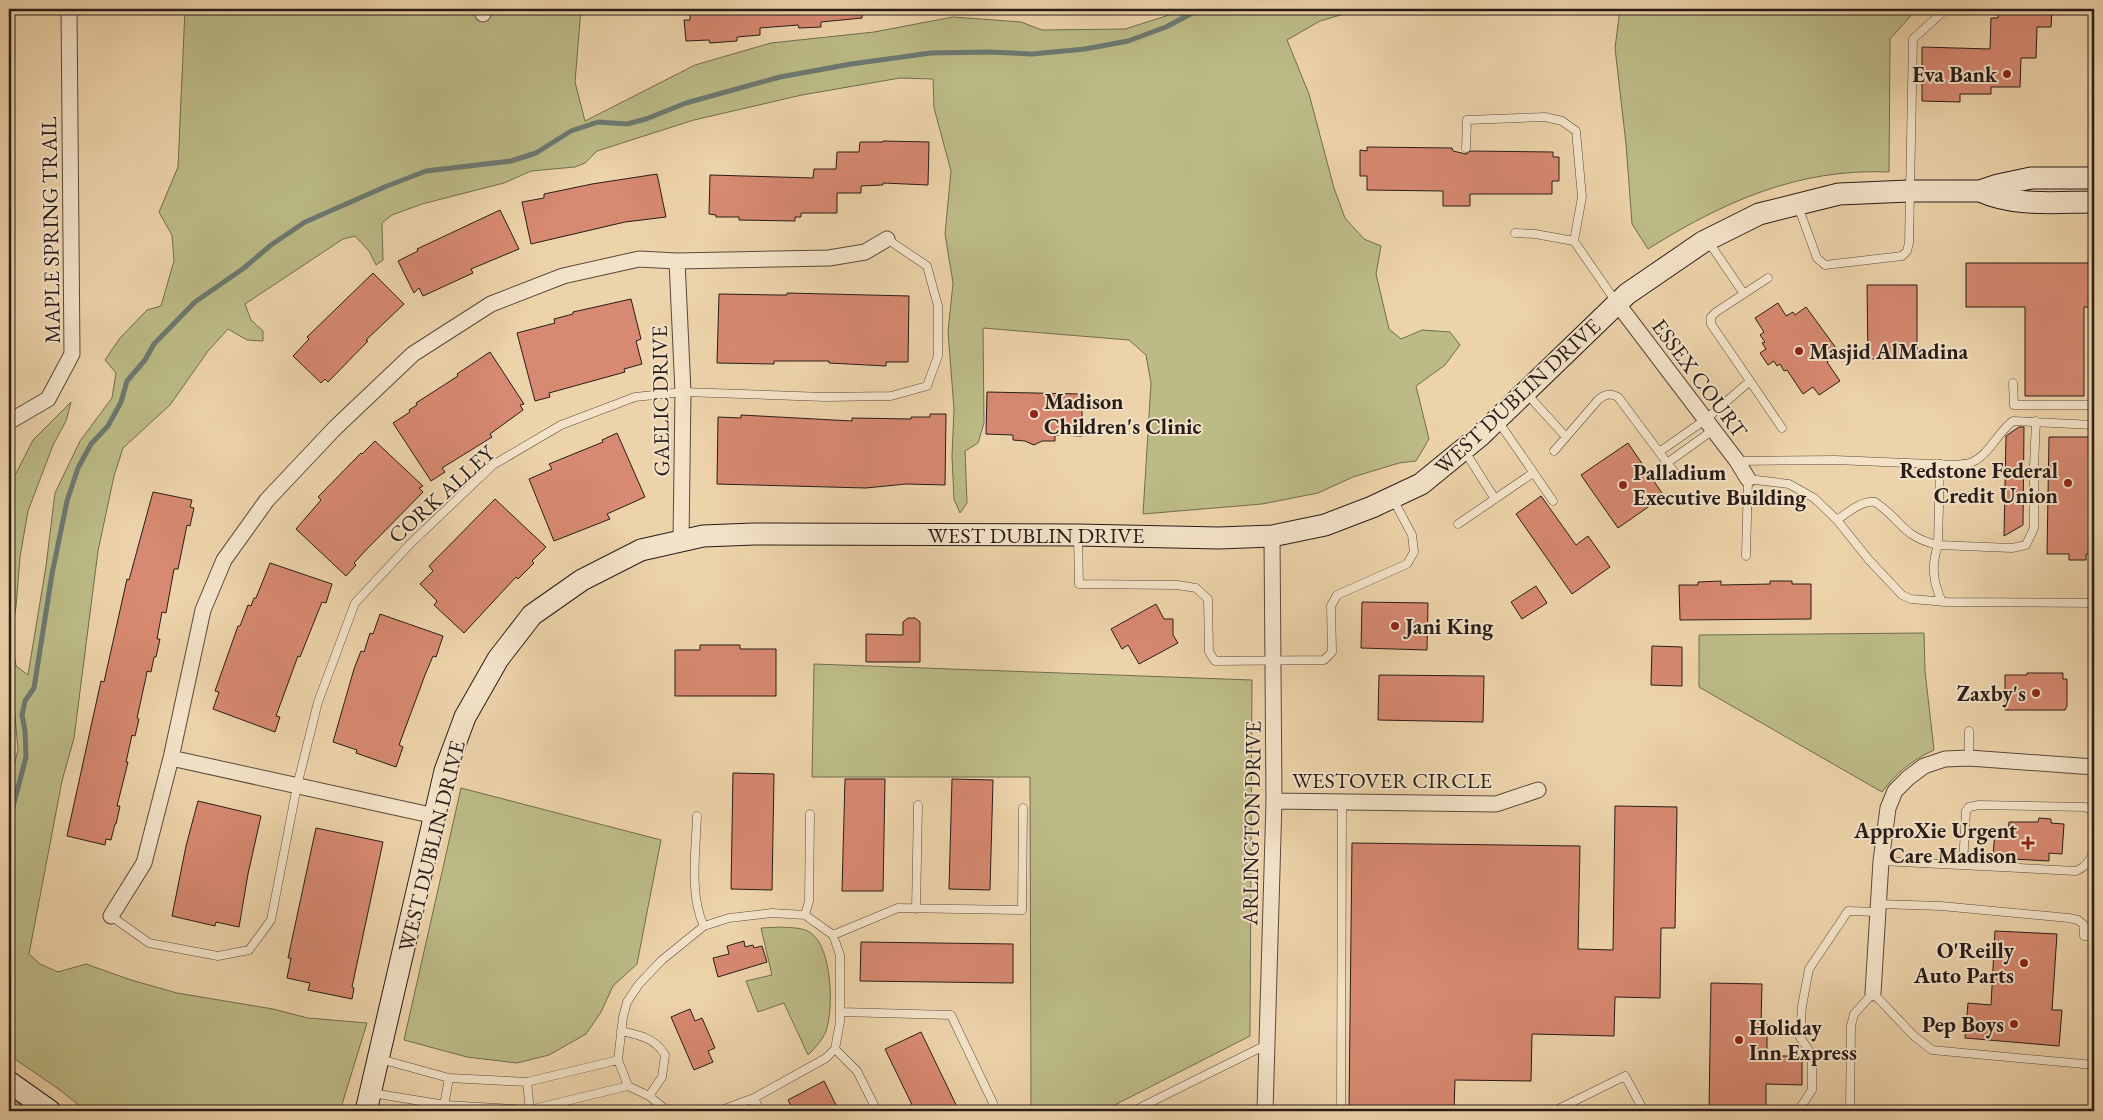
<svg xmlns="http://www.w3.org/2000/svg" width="2103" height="1120" viewBox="0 0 2103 1120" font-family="'EB Garamond',serif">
	<rect width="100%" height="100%" fill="#edd3aa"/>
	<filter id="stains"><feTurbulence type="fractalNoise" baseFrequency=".004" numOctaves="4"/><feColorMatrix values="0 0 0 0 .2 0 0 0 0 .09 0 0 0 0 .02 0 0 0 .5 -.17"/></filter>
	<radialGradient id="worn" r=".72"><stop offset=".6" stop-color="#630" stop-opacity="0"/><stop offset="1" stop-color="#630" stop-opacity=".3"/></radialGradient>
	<path fill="#bcbb86" stroke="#726c4f" d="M185,9h396l-6,73 10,39 110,-56 76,-22 103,-11 79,-15 68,5 21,8 83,-1 63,-20h173l-41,12 -33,19 22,54 25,94 11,30 19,21 17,7 -5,28 13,55 12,10 21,-9 28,2 10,13 -15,20 -29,21 13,53 -13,22 -17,2 -46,14 -35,16 -56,11 -119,10 8,-131 -5,-28 -17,-15 -146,-12 1,95 -6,20 -13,8 2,52 -7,10 -6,-14 -2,-43 2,-47 -6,-77 5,-49 -8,-49 6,-63 -17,-63 -1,-29 -33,-1 -98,17 -108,25 -97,31 -12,12 -10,4 -44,4 -27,12 -82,21 -30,11 -10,8 1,37 -7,5 -7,-14 -14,-15 -12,3 -98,65 6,16 12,11v10l-16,-1 -19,-11 -20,22 -38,54 -47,43 -9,28 -16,75 -24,187 -12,43 -33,173 11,10 18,8 28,-8 45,16 46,13 96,16 35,9 59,5 -27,88h-254l-26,-21 -51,-35v-270l9,-35 -5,-56 -4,-2v-205l24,-47 38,-38 -5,19 -13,24 -25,66 -8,46 -4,50 -5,29 5,30 12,9 18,-109 9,-73 25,-52 32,-43 4,-25 -11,-13 15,-22 27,-28 14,-4 13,-45 -2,-26 -13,-23 19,-45z
		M1620,9h297l-27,30 -1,133c-91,-4 -166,30 -241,77l-16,-25 -6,-80 -11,-96z
		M1924,633l1,38 9,79c-22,10 -38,23 -52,42l-183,-105v-52z
		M814,664l438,16 -2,356 -147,75h-72l-1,-334h-218z
		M461,788l200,52 -24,124 -24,22 -12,26 -15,22 -37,21 -32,8 -50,-6 -63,-17z
		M781,927c10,1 22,0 30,6 21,15 23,75 15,98 -4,10 -11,17 -18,24l-24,-52 -26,9 -12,-31 26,-6 -11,-47z
		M9,1098l20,11 3,2h-23z"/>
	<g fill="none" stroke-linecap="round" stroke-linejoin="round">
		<path stroke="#6c7972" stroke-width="5" d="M9,822l17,-65 -1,-26 -3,-16 3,-14 9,-13 18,-114 15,-73 11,-33 13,-24 17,-18 13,-24 6,-21 18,-21 9,-16 41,-42 49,-34 27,-23 34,-23 82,-36 39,-15 85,-10 25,-8 35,-22 27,-9 29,2 19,-5 40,-16 94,-26 71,-13 80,-11 57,-1 44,2 53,-5 43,-8 38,-14 34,-18"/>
	</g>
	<path fill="#d78971" stroke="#281c18" d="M690,9h172v9l-41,4v5l-22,1 -1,-3 -38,3v7l-23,2v4l-27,2 -1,-3 -23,1 -2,-21h6z
		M1998,9h54l-1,18h-14l-1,31h-15l-1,29h-29v7h-31v8l-38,-1v-54l68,2 1,-31h7z
		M883,141l46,1 -1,43 -45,-2v2l-22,1v7h-24v20h-36v4h-6v4l-56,-1v-3h-23v-2l-7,-1 1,-39 103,3 1,-9h22l1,-17h22l1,-10h23z
		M1367,147l85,1 1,3 13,3 4,-3 83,1v5h6v24h-7v13h-82v12h-27v-15l-76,-1v-14h-7v-26l7,1z
		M657,174l9,43 -41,5 -94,22 -9,-42 22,-4v-4l48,-10z
		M500,210l19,39 -48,20 2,4 -50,23 -4,-8 -5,5 -16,-32 20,-10 -1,-2z
		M1966,263h128v44h-10v89h-59v-89h-59z
		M373,273l31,31 -38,36 2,1 -40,41 -3,-3 -4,4 -28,-27 16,-17 -2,-2z
		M1867,285h50v73l-49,1z
		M787,293l122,3 -1,66h-22v4l-57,-3v-2h-55v3l-57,-1 2,-69 59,1h9z
		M631,299l10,40 -5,2 6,23 -18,5 1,3 -76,21 1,4 -15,4 -18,-68 38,-10 -1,-4 19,-5v-2z
		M1778,303l8,13 7,-4 2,3 11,-8 30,41 -1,8 -8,6 13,19 -21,14 -6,-8 -10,7 -16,-24 -3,1 -4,-7 -3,2 -3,-5 -6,4 -8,-12 6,-4 -4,-6 3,-1 -5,-7 4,-3 -9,-14z
		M490,352l34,52 -4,1 3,5 -33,24 2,3 -50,31 3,4 -14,9 -38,-58 17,-11 -1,-2 8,-5 -1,-2 42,-27 -1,-2z
		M987,392l95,2v42l-27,-1v6h-13l-8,4 -9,-4 -12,-1v-5l-27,-1z
		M930,414h16l-1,71 -39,-1 -40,4 -149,-4 1,-67 23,1v-3l111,6v-3l59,1v-2h19z
		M2019,427h5l-1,98 -19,11 2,-100z
		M617,433l28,64 -38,17 3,5 -56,22 -25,-62 23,-10 -3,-5 54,-22 -1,-2z
		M2049,437h45v56h-2l-1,61h-5v6h-17v-6h-22z
		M375,441l48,45 -4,2 4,4 -55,56 -14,15 2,2 -10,11 -50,-47 25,-29 -3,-3 43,-44 1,1z
		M1628,443l36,53 -46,32 -37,-53z
		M153,492l39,8 -2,7 4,1 -4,18 -3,-1 -9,44h-4l-8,44 -4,-1 -5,27h3l-4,18h-2l-3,15 -4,-1 -1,6 -9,41 2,1 -4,17 -3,-1 -6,27h2l-11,44h3l-4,18h-1l-4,16 -5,-1 -1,6 -38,-9 34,-155 3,1 23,-103 2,1z
		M1541,496l35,49 12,-9 22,31 -38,27 -56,-80z
		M495,499l51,48 -14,14 2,2 -16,16 -2,-2 -52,56 -30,-28 3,-4 -17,-17 13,-13 -4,-5z
		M270,563l62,21 -6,19 -4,-1 -22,55 -2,-1 -22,60 4,1 -5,15 -62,-23 6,-17 -4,-1 23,-65h2l8,-21 3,1 3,-8h2z
		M1721,581v4l49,-1v-3h22v3h19v35l-131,1 -1,-35h19v-3z
		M1536,586l11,17 -25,16 -11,-17z
		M1362,602l66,1 -1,47 -66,-2z
		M1156,604l8,15h9v16l5,8 -39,21 -11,-19 -6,4 -11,-20z
		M380,614l63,22 -7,21 -3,-1 -8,19 -26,70 4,2 -7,20 -40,-14 1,-3 -24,-8 21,-73 7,-18 3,1 6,-19 3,1z
		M908,618h7l5,4v40h-54v-28l37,1v-13z
		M700,645h40v4h36v47h-101v-46h25z
		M1652,646l30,1v39l-31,-1z
		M2027,673h36v6h4v27l-2,4h-60v-35h22z
		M1379,675l105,1 -1,46 -105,-2z
		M733,773l41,1 -2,116 -41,-1z
		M845,779h40l-2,112h-41z
		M952,779l41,1 -3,110 -41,-1z
		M198,801l63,15 -13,58 -9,53 -23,-5 -1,4 -43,-10 14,-70z
		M1615,806l62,1 -2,121h-14l-1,70 -45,-1 -1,39 -82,-2 -1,47 -76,-1 -1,31h-105l3,-268 228,3 -2,103 35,1z
		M2039,818l12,1v4l13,1 -2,30 -13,-1v8l-36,-2 -1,-2 -19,-2 2,-23h13l1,-10h29z
		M316,828l67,14 -31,145 2,1 -2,11 -44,-9 2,-7 -23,-5 4,-20h-3z
		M1995,931l62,3 -5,76h10l-3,36 -94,-8 3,-35 23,2z
		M744,941l1,6 8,-2 1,3 8,-2 5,16 -49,15 -5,-19 16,-4 -2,-8z
		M861,942l152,2v39l-153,-2z
		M1711,983l51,1 -1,40h6v32h35v29l-36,-1v27h-57z
		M690,1009l5,12 7,-3 13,30 -7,3 5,11 -19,8 -23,-53z
		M921,1032l38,79h-44l-30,-62z
		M824,1081l15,30h-45l-6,-11z"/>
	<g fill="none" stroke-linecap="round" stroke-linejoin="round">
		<defs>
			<path id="lane" d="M1466,148l1,-28 78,-3 17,4 14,10 6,66 -8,44
				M1798,206l19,52 8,7 77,-9 5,-5 2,-8 4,-204 33,-30
				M1515,233l20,1 39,7 42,61
				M1708,241l36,53
				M1768,278l-52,34 -5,5v7l71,104
				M2013,383l1,22h80
				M1527,394l39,43
				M1498,421l55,80
				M1464,450l31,49
				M1554,451l44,-51c7,-6 12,-7 20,-3l59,79
				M1659,452l46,-32 45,-39
				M1737,461l98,-1 121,5c5,-1 12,-1 16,-3 16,-6 26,-30 41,-41l81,4
				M1667,463l46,-33
				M1940,464l-2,81 74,3 14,-3 8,-17v-55
				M2034,466l2,-45
				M1837,520c10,-7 25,-20 38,-18 26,17 27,35 63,43 -7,21 -5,37 4,57
				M1458,524l75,-51
				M1078,537l1,47 98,1 19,3 12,11 1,53 6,9 109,-1 8,-8 -1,-46 6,-11 70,-31 7,-12 -2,-17 -19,-36
				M1746,556l2,-77 41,5 25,14 23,22 32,40 33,35 9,4 36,3 147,1
				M1969,731v27
				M697,816c-1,33 -8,80 7,110
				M1881,861l195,10c24,-10 17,-34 18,-56l-2,-5 -7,-3 -106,-2 -10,2 -3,4 -3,54
				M1878,904l63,2 128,12 9,2 6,5v11h10
				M916,909l2,-104
				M111,916l38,27 69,13 31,-6 22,-30 26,-134 21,-84 37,-99 56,-60 82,-78 68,-40 74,-28 48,-5 142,5 66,-1 36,-10 11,-30v-50l-11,-40 -40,-27
				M833,935l65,-27 124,2 1,-102
				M841,1012l110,3 42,88
				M621,1031c18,4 34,7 44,24l-3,22 -13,19
				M835,1049l22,22 20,40
				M380,1059l69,19 78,4 91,-22
				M527,1082l3,29
				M372,1093l73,12 84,5 99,-24
				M754,1098l6,13
				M443,1111l6,-33
				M677,1111l-12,-2 -16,-13 -21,-10 -10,-26 5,-43 4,-15 12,-18 23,-24 42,-34 25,-8 43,-5 33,2
				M719,1111l35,-13 72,-40 9,-9 5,-27v-67l-7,-20 -28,-20 4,-14 1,-87
				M1133,1111l135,-67
				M1341,1111l1,-309
				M1554,1111l71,-35 19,35
				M1800,1111v-3l12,-18v-35l-12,-18 2,-31 7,-37 39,-58 29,1
				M1850,1111l1,-85 3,-12 19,-21 41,43 18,14 162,15"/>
			<path id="street" d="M483,9v5
				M677,261l6,131 -2,149
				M1617,303l120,158 11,18
				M9,420h3l36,-21 24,-45 -3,-345
				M171,758l264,58
				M1274,801l222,3 42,-14
				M111,916l33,-53 27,-105 32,-148 21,-50 43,-60 68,-72 78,-74 78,-50 72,-28 76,-17 38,2 152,-3 36,-6 22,-13
				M1873,993l8,-132 7,-53 7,-17 13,-13 16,-12 21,-7 24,-1 125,9
				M1265,1111l9,-310 -2,-265"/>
			<path id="secondary" d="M1980,191c35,16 76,11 114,11
				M9,1082l41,29
				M366,1111l79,-340 20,-54 33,-58 34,-44 50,-35 59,-30 62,-14 51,-2 324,1 141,3 53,-2 53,-11 47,-18 49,-23 60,-49 146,-141 76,-52 56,-28 80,-20 70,-3h71l18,-6 33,-7h63"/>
		</defs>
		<use href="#lane" stroke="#594a3c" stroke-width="9"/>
		<use href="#street" stroke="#594a3c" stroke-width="17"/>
		<use href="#secondary" stroke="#281c18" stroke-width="23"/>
		<use href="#lane" stroke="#f3e2c8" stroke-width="8"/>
		<use href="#street" stroke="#f3e2c8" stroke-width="15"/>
		<use href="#secondary" stroke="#f3e2c8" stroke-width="21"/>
	</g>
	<g fill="#8f2418" stroke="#f3e2c8" stroke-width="2">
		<circle cx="2007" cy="74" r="5"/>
		<circle cx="1799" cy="351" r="5"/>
		<circle cx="1034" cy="414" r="5"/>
		<circle cx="2068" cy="483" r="5"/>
		<circle cx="1623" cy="485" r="5"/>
		<circle cx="1395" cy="626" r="5"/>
		<circle cx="2036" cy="693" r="5"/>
		<path d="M2025.5 835.5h5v5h5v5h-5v5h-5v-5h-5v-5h5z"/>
		<circle cx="2024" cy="963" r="5"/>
		<circle cx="2014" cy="1024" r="5"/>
		<circle cx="1739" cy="1040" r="5"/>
	</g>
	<g text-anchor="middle" stroke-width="4" stroke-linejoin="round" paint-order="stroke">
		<g font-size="22" font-weight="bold" fill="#281c18" stroke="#f3e2c8" text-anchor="end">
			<text x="1997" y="82">Eva Bank</text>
			<text x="1809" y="359" text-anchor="start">Masjid AlMadina</text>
			<text x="1044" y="409" text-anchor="start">Madison<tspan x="1044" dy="25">Children's Clinic</tspan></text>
			<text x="2058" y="478">Redstone Federal<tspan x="2058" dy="25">Credit Union</tspan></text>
			<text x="1633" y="480" text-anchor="start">Palladium<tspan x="1633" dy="25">Executive Building</tspan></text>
			<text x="1405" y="634" text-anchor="start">Jani King</text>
			<text x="2026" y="701">Zaxby's</text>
			<text x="2017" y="838">ApproXie Urgent<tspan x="2017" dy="25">Care Madison</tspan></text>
			<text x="2014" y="958">O'Reilly<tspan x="2014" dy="25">Auto Parts</tspan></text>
			<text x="2004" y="1032">Pep Boys</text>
			<text x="1749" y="1035" text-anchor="start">Holiday<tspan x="1749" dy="25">Inn Express</tspan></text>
		</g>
		<g font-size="22" fill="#281c18" stroke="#f3e2c8">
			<text transform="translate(50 230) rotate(-91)" y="8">MAPLE SPRING TRAIL</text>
			<text transform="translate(1700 378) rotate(53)" y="8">ESSEX COURT</text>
			<text transform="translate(1517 396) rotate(-43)" y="8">WEST DUBLIN DRIVE</text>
			<text transform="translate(660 401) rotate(-91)" y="8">GAELIC DRIVE</text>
			<text transform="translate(441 494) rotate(-42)" y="8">CORK ALLEY</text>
			<text x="1036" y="543">WEST DUBLIN DRIVE</text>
			<text x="1392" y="788">WESTOVER CIRCLE</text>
			<text transform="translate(1251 823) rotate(-89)" y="8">ARLINGTON DRIVE</text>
			<text transform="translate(431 846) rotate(-76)" y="8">WEST DUBLIN DRIVE</text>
		</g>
	</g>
	<rect width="2103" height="1120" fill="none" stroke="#edd3aa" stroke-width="30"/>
	<rect x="10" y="10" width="2083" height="1100" fill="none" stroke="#281c18" stroke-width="2.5"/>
	<rect x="15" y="15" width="2073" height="1090" fill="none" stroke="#281c18"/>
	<rect width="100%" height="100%" filter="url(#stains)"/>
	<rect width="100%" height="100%" fill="url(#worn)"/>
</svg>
